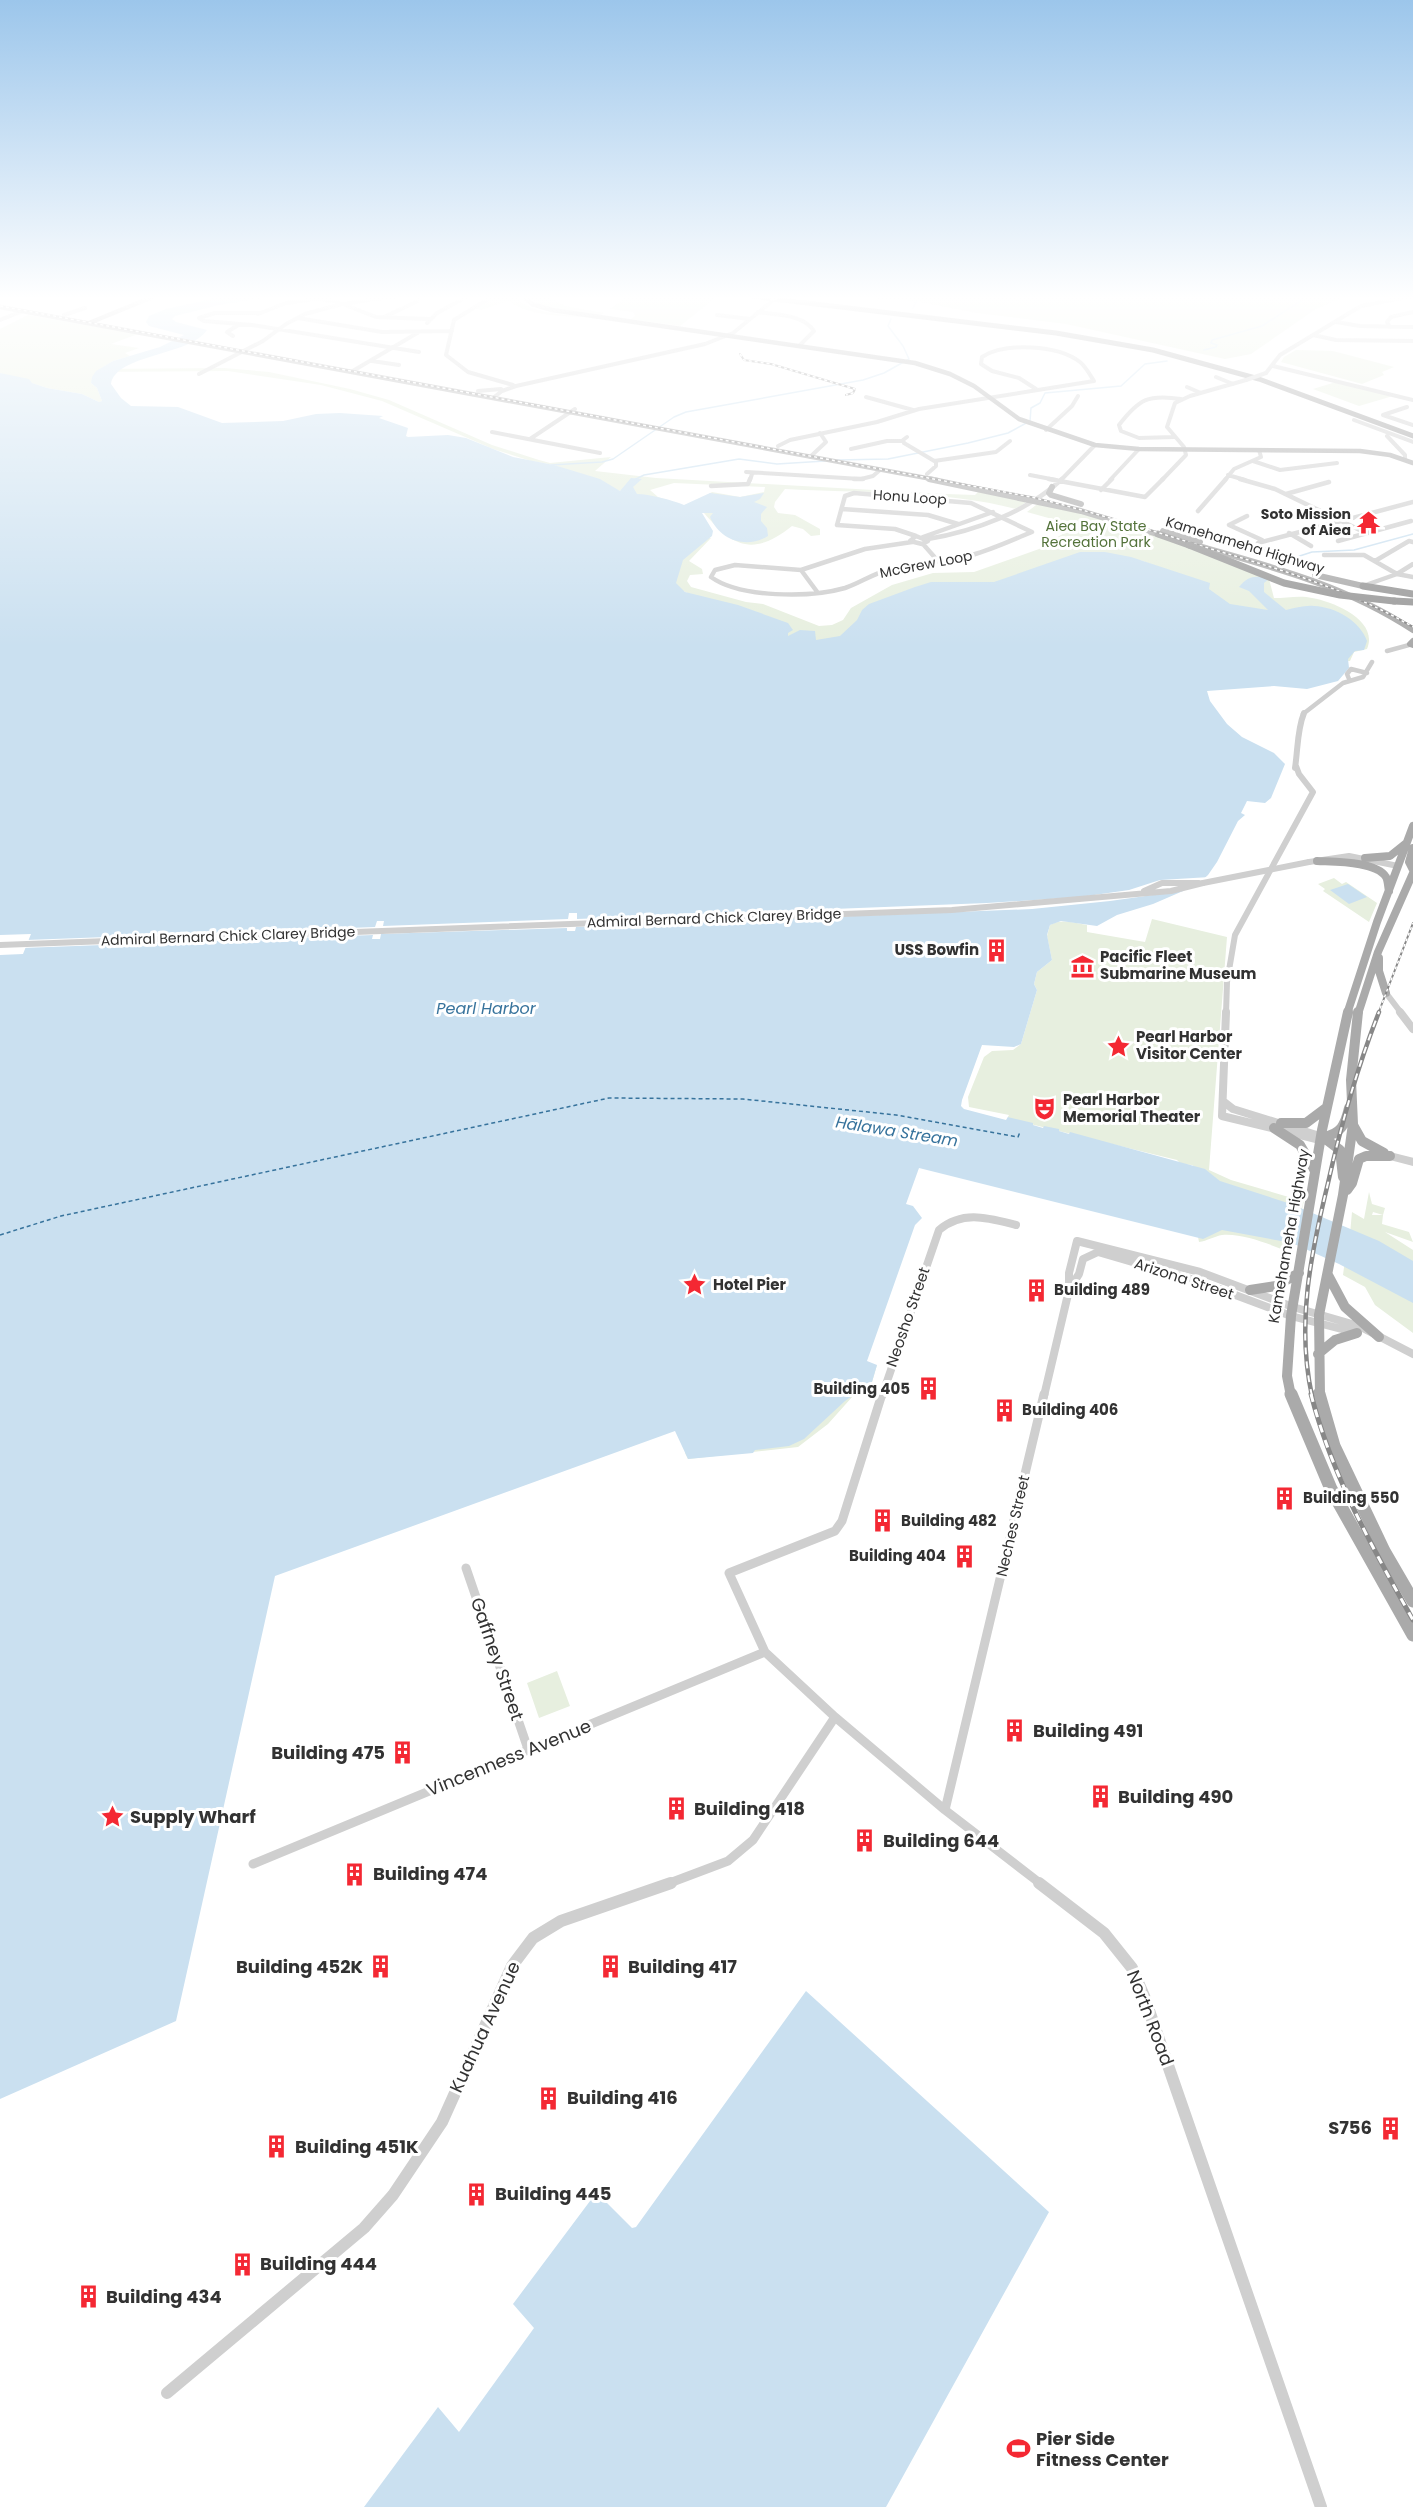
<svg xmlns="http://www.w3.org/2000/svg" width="1413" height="2507" viewBox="0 0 1413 2507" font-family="Poppins,sans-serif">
	<rect width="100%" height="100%" fill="#fff"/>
	<path fill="#e7efdf" d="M495,296h21c14,19 49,18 71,21 -25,-1 -58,-1 -78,-16l-28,9 -8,-2z
		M529,296h18l18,10 39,7 -3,2c-21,-3 -58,-2 -72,-19z
		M627,296h91l-38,30 -49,-7 4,-3 -2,-4 -23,-3z
		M834,296h514l-32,13 -65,45 -26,5 -159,-35 -89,-11 -63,-12z
		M28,315l110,19 -27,10 28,4 -14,5 5,3 -17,5 -13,8 124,-1 45,4 81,17 39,11 103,45 47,15 11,3 61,-6 -16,14 61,7 289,16 30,1 5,-5 49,10 -13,9c-72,-19 -157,-16 -231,-20l-10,13 -1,5 4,6 17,2 25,14v6l-9,1 -8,-7 -11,-3c-39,31 -59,21 -88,-13h10l7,13 -14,-31 5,-3 28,5 24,-5 1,-5 -91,-4 -24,7 8,7 12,4c-16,2 -33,-4 -47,-12l-3,2 -66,-26 -23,-4 -38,-12 -111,-48 -61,-16 -93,-14 -132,1 -5,11 6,5 5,13 -3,1 -17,-8 -35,-6 -47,-15v-44z
		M1296,350l37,1 61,16 -12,5 2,3 -22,9 -81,-22 3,-5z
		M1336,382l57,14 -34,10 -46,-17z
		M1040,502l106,29 123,48 5,19c12,0 27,-3 38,0 23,4 67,23 55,51l-13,3 -4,9h-4l-55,-48 -22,-12 -19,-21 23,33 -42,-7 -52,-30 -36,-15 -44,-9 -65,21 -170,44 -25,25 -49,-4 -116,-51 6,-27 26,-23 5,1 -22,23 13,8 1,5 -13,1 -3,6 4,6 55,15 17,2 56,22 13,-1 11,-5 8,-12 41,-23 41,-12 41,-1 65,-23 4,-2 -2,-7 9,1 22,-12 -2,-5 -43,-12z
		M1334,878l8,6 4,-2 31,21 -8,19 -46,-31 2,-2 -7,-5z
		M1152,919l75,18 -18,233 22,10 61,18 2,-6 11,4 -5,22 -65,-27 -43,-26 -11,-1 -4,-4 -212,-52c0,-16 12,-55 27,-60 9,-3 20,-3 29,-4l16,-54 -3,-6 3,-12 15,-12 -5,-24 3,-11c11,-7 25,-2 37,0v7l58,10z
		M1369,1192l3,12 13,4 -2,7 -10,-3 -1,3h11l-1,9 27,8 4,10 -28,-10 28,18v22l-63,-38 2,-22 12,7z
		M1213,1225l84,2 -4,26c-21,-7 -48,-20 -71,-18 -7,1 -15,6 -23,7l-1,-5 12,-4z
		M1346,1252l67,39v42l-38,-28 -10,-18 -22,-12z
		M877,1365l-5,17 -19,14 -25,28 -30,23 -110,12 -3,-6 51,-9z
		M557,1671l13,35 -31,12 -12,-35z"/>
	<path fill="#cae0f0" d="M224,296h53l-58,9 -44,11 -3,3 4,3 31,8c-17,26 -91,24 -96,54l10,14 10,8 47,1 44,16 61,-2 33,-7 24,-1 43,3 -4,2 29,10 -2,8 2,1 40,-2 18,3 47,19 41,8 46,14 20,12 11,-13 11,1 -9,8 4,7c12,0 35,6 47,11l26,-12 30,4 24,-4 -4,6 -6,3 13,5 -6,7v7l6,7 1,8c-21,13 -48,5 -58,-19l3,-4h-11l11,18 -1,5 -29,24 -7,23 9,9 53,13 50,18 5,7 -5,3v3l12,-6 15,1 1,9 24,-4 17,-16 5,-10 7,-6 46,-17 16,-5h63l86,-30h25l26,5 79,26 -1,6 21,15 38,6 -19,-19 -10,-4c9,-11 17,-12 30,-8l-5,4v9l22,18c9,-2 19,-5 28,-4 22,1 46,15 53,35l-3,9 -9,1 -7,8 1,9 -11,13 -31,8 -33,-3 -67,5 3,10 17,23 15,13 32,16 11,11 -14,34 -6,5 -18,-2 -6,12 4,2 -7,6 -21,41 -9,13 -11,10 -44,19 -36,11 -20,11 -36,-5 -11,4 -3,10 5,25 -15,12 -3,12 3,6 -16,54 -6,4h-24l-10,7 -16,42v10l68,16v2l10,3 1,-2 15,3v2l10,3 1,-2 135,37 15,12 71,23 88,37 34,20v42l-74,-39 -47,-21 -70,-13 -19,9 -284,-71 -13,36 7,2 9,12 -7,7 -48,136 10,4 -5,17 -27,19 -41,38 -15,7 -34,4 -2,3 -65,6 -13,-28 -400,145 -99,445 -176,78v-1144l23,-1 8,-20 -31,1v-562l29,6 3,4 15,5 35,6 17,8 3,-1 -5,-13 -6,-5 1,-6 4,-6 17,-10 47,-14 24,-12 -35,-9 -3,-4 3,-6 17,-7z
		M1348,884l19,13 -18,7 -19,-14z
		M806,1991l243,221 -163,295h-522l74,-100 21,25 75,-104 -21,-24 80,-107 5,-3 34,34 4,-1z"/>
	<path fill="#fff" d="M1210,877l-14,12 -86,12 -78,8 -456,18 -1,4h-8v-3l-186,6 -1,5h-8l1,-4 -351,13 4,-8 349,-13 2,-6h7l-1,5 185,-7 1,-6h8v6l410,-16 93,-6 49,-7 31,-10z
		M1021,1044l-8,6 -21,1 -8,6 -16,40 1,10 40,8 -3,5 -42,-11 -3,-3 1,-6 20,-55 32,2z"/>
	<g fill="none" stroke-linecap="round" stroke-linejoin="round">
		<path stroke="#cae0f0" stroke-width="1.5" d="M913,308l4,-8 -3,-4
			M1204,350l12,-3 1,-2 -6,-2 1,-3 50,-14 46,-30
			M837,460l51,-1 80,-16 40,-10 22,-12 1,-13 9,-5 5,-10 76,-7 24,-22 22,-3
			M551,465l51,-3 11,-3 61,-42 12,-5 177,-32 21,-7 25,-14 -6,-13 -15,-20 3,-7
			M634,480l10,-5 95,-16 38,5 48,-3
			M1281,562l31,-10 42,-2 59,-16"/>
		<path stroke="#37739c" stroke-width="1.5" stroke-dasharray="4 3" stroke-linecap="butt" d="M0,1235l61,-19 548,-118 134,1 153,16 122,22 2,-5"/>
		<path stroke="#cfcfcf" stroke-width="4" d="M493,296l-39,24 -8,35 22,17 45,13
			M758,312c19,3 45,2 56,19l-14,14
			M260,313h-45l-16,5 5,3 48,4 167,27
			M258,314l28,-11 30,-4 19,2 41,16 53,2
			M64,315l21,-7
			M717,315l33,4
			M384,317l32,-15 3,-6
			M298,318l84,14 70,-1
			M0,320l23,-9
			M1336,322l24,4 53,1
			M427,323l10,-10 31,-17
			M1390,327l-3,-5 4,-5 22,-5
			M1313,335l23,5 77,1
			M233,336l-6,-4 13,-8
			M372,361l27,4
			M1273,366l140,34
			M351,372l68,-40
			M1266,373l14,-18 81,-49 52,-10
			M199,374l64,-33 23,-17 19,-10 37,-10 54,-8
			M1216,377l17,7
			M1187,387l14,6
			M478,391l23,-2
			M866,397l47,13
			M493,398l9,-7 14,-5 189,-42 28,-11 38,-31
			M1383,415l30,10
			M1383,415l24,-8
			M1354,420l59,22
			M1046,430l26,-24 6,-10
			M492,432l108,21
			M1387,436l18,19v5
			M907,437l-4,3 1,3 32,19v4l-9,8
			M1174,437l-35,1 -18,-7 -2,-6c20,-26 29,-31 62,-26
			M530,439l45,-30
			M778,446l12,-6 87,-18 42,-13 175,-28c-4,-6 -8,-14 -14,-19 -22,-17 -75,-20 -98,-5l-1,7 11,7 27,7 17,11
			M851,449l36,-8h16
			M810,457l16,-15 -6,-9
			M934,461l62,-9 14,-11
			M1253,461l27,9 57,-7
			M746,472l115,7 12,-3 7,-6
			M1030,475l26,5
			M1228,475l17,5
			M750,480l2,-6
			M1061,480l34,-35
			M1110,480l29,-31
			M1162,480l24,-25 -2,-8 -17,-20 8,-24 15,-7 56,-16
			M1225,480l9,-11 27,-12 -2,-7"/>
		<path stroke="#cfcfcf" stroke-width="4.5" d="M854,479h9
			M1049,479l96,18 18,-18
			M1240,479l35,10 91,44
			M711,486l37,-2 2,-5
			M1101,490l11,-11
			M1286,494l43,-12
			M842,509l86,6 30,9
			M1198,511l28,-32
			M1247,516l-18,9 33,15
			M1289,533l22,13
			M916,536l12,5 -6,3 -12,-3z
			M923,537l70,-25
			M928,539c47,-8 99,-27 134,-60
			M1338,541l73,-20
			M912,542l-47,7 -64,21 -66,-5 -20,5 -4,7c29,21 99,21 134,11 15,-5 29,-15 46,-19 26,-8 55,-6 81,-14 21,-6 40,-15 60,-23l-61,-29 -117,-10 -9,3 -8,29 58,4 21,7
			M923,544l15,17
			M1281,554l-21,-6 -2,-5 155,-41
			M1324,555h40l33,19 16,3
			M1375,561l34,-20 4,1
			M801,570l17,23
			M1363,586l34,-12 16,-10
			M1387,651l26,-7
			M1349,679l-2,-5 4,-5 16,4
			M1303,714l40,-31 20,-6 9,-15"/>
		<path stroke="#cfcfcf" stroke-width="6" d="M1295,768c3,-19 2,-38 9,-55
			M1309,862l40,-6 49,10
			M1144,891l18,-8h37
			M0,945l952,-35 219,-19 32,-8
			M1386,993l16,21
			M1226,1014l1,-32 8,-47 78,-143 -14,-18 -3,-8"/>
		<path stroke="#cfcfcf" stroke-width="8" d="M1226,1012l-4,104 94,23 7,-2
			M1400,1012l13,17
			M1224,1102l9,7 90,28
			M1390,1156l23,6
			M1070,1288l9,-14 4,-15 15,-7 100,29 93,35 66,17
			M882,1396l57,-166c24,-20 49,-12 77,-5
			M1044,1396l25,-106v-17l8,-32 123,31 93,35 66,19 54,28"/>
		<path stroke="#cfcfcf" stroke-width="9" d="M882,1394l-40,127 -7,10 -106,42 36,79 70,65 110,93 96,74
			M466,1568l62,181
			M945,1810l99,-416
			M253,1864l512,-212
			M667,1884l61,-23 25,-21 82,-123"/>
		<path stroke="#cfcfcf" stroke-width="12" d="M1039,1883l65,50 28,35 12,28 177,511
			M167,2393l197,-165 29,-33 49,-73 70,-156 21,-28 28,-17 110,-38"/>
		<path stroke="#aaa" stroke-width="4.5" d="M523,296l9,8 20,6 363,53 35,11 24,12 45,33 76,26 44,4 221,2 30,4 23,8
			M0,307l937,173
			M89,323l66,-27"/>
		<path stroke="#aaa" stroke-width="6" d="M929,479l152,32 86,26
			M1052,487l-3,6 2,2 30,9
			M1163,531l37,11
			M1191,544c78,22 154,41 222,86
			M1315,575l48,11
			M1413,641l-3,3 3,1"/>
		<path stroke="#aaa" stroke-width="8" d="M1413,848l-4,14 4,8
			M1365,858l25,-2 15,-12
			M1317,861c17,1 59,0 69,16 2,3 2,10 3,14
			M1379,958v13l7,22
			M1347,1014l30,-92 36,-96
			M1358,1014l20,-62 35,-79"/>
		<path stroke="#aaa" stroke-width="10" d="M1281,1123h25l20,-15
			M1353,1125l9,16 22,12
			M1274,1128l26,17 15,26
			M1323,1137c18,-3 22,-12 26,-29
			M1323,1137l17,13 3,27
			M1347,1190l5,-7 7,-24 7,-3h24
			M1328,1275l17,32 34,30
			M1250,1290l26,-4 23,-13
			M1318,1354l17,-14 22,-7
			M1291,1396l-4,-20 4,-60 31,-186 26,-118
			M1320,1396l-1,-81 24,-120 10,-71 -2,-44 7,-68"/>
		<path stroke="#aaa" stroke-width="13" d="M1291,1394l40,95 82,146
			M1319,1394l15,52 50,105 29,50"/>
		<path stroke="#999" stroke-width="5" d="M750,296l306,37 97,17 106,29 154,57"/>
		<path stroke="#999" stroke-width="7" d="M1158,534l31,11
			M1363,586l50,8
			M1394,601l19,1"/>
		<defs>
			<path id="rail-far2" d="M0,306l1031,191c60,14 118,33 177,51 71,21 140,41 205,79
				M740,354l4,6 27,4 84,25 -2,4 -7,2
				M1378,1014l35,-91"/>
			<path id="rail-far1" d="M1312,1396c-16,-72 -1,-143 16,-213 13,-58 29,-115 51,-171"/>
			<path id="rail" d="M1311,1394c21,82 61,153 102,226"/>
		</defs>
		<use href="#rail-far2" stroke="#878787" stroke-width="2"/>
		<use href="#rail-far1" stroke="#878787" stroke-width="4.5"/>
		<use href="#rail" stroke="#878787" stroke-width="5"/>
		<use href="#rail-far2" stroke="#fff" stroke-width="1.5" stroke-dasharray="3" stroke-linecap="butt"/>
		<use href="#rail-far1" stroke="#fff" stroke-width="2" stroke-dasharray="7" stroke-linecap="butt"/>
		<use href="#rail" stroke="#fff" stroke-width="3" stroke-dasharray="8" stroke-linecap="butt"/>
		<path stroke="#cfcfcf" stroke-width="4" d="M771,302l7,-6
			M1246,380l20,-7"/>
		<path stroke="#cfcfcf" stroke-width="6" d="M1203,883l106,-21"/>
		<path stroke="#999" stroke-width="7" d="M1189,545l95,38 56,12 54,6"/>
	</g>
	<linearGradient id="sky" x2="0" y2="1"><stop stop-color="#9cc6eb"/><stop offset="0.46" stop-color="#fff"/><stop offset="1" stop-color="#fff" stop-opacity="0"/></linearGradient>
	<rect width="1413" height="647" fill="url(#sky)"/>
	<defs>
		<symbol id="temple-bare" viewBox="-9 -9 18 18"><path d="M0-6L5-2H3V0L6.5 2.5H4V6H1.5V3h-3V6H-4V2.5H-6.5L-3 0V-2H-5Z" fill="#f42833" stroke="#fff" stroke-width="2.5" paint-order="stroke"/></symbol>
		<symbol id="building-bare" viewBox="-9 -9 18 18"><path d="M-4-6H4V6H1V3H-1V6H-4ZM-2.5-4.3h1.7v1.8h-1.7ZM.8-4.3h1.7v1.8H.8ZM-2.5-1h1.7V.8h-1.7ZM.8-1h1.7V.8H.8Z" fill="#f42833" stroke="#fff" stroke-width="2.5" paint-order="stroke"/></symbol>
		<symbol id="museum-bare" viewBox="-9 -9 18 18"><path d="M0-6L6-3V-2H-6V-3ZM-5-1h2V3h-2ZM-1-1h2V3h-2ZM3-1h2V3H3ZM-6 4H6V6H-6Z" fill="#f42833" stroke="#fff" stroke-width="2.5" paint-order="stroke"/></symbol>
		<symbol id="sight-bare" viewBox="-9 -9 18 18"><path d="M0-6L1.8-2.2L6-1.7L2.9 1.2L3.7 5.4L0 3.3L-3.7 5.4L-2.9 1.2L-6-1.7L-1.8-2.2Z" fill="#f42833" stroke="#fff" stroke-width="2.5" paint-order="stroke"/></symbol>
		<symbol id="theatre-bare" viewBox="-9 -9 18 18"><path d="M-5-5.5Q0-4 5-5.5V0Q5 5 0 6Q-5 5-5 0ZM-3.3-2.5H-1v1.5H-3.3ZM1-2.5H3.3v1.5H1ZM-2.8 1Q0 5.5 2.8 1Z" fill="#f42833" stroke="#fff" stroke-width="2.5" paint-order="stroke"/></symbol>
		<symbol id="stadium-bare" viewBox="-9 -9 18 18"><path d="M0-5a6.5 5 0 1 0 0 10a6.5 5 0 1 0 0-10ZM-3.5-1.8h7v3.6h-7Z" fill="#f42833" stroke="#fff" stroke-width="2.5" paint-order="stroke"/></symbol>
	</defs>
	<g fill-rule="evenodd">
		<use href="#temple-bare" x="1352" y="506" width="33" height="33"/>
		<use href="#building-bare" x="980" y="934" width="33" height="33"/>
		<use href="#museum-bare" x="1066" y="950" width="33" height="33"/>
		<use href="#sight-bare" x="1102" y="1030" width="33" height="33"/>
		<use href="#theatre-bare" x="1028" y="1092" width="33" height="33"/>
		<use href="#sight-bare" x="678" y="1268" width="33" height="33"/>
		<use href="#building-bare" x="1020" y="1274" width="33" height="33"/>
		<use href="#building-bare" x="912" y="1372" width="33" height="33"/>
		<use href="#building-bare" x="988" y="1394" width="33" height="33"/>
		<use href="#building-bare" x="1268" y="1482" width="33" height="33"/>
		<use href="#building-bare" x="866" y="1504" width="33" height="33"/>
		<use href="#building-bare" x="948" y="1540" width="33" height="33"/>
		<use href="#building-bare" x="998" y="1714" width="33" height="33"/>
		<use href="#building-bare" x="386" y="1736" width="33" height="33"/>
		<use href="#building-bare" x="1084" y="1780" width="33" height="33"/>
		<use href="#building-bare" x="660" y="1792" width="33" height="33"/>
		<use href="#sight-bare" x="96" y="1800" width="33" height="33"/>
		<use href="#building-bare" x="848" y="1824" width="33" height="33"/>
		<use href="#building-bare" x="338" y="1858" width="33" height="33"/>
		<use href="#building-bare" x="364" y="1950" width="33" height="33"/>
		<use href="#building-bare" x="594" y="1950" width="33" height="33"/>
		<use href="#building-bare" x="532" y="2082" width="33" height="33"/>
		<use href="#building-bare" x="1374" y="2112" width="33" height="33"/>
		<use href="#building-bare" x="260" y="2130" width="33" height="33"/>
		<use href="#building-bare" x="460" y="2178" width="33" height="33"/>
		<use href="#building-bare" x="226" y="2248" width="33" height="33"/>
		<use href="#building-bare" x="72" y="2280" width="33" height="33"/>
		<use href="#stadium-bare" x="1002" y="2432" width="33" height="33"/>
	</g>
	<g text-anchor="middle" stroke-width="6" stroke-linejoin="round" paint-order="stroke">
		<g font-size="14" fill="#323232" stroke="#fff">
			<text transform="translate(910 497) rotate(4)" y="5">Honu Loop</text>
			<text transform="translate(1245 545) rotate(17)" y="5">Kamehameha Highway</text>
			<text transform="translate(926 564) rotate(-11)" y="5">McGrew Loop</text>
			<text transform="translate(714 918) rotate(-2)" y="5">Admiral Bernard Chick Clarey Bridge</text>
			<text transform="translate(228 936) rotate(-2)" y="5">Admiral Bernard Chick Clarey Bridge</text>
		</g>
		<g font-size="14" font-weight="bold" fill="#323232" stroke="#fff" text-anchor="end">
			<text x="1351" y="519">Soto Mission<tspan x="1351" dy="16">of Aiea</tspan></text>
		</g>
		<g font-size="14" fill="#53723a" stroke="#fff">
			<text x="1096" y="531">Aiea Bay State<tspan x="1096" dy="16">Recreation Park</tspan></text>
		</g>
		<g font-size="15" font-weight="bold" fill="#323232" stroke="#fff" text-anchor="start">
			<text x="979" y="955" text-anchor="end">USS Bowfin</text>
			<text x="1100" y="962">Pacific Fleet<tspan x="1100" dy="17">Submarine Museum</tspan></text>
			<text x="1136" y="1042">Pearl Harbor<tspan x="1136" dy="17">Visitor Center</tspan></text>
			<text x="1063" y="1105">Pearl Harbor<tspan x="1063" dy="17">Memorial Theater</tspan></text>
			<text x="713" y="1290">Hotel Pier</text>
			<text x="1054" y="1295">Building 489</text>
			<text x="910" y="1394" text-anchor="end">Building 405</text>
			<text x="1022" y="1415">Building 406</text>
			<text x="1303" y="1503">Building 550</text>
			<text x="901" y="1526">Building 482</text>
			<text x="946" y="1561" text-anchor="end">Building 404</text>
		</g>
		<g font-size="15" fill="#323232" stroke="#fff">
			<text transform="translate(1289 1236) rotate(-80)" y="5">Kamehameha Highway</text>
			<text transform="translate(1184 1279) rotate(18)" y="5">Arizona Street</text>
			<text transform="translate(908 1317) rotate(-71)" y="5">Neosho Street</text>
			<text transform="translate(1013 1526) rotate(-77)" y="5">Neches Street</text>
		</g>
		<g font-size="16" font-style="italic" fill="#37739c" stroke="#fff">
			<text x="486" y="1014">Pearl Harbor</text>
			<text transform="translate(897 1131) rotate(9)" y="6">Hālawa Stream</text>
		</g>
		<g font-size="18" fill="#323232" stroke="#fff">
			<text transform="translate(497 1659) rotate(71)" y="6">Gaffney Street</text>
			<text transform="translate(509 1758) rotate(-22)" y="6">Vincenness Avenue</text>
			<text transform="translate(1150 2018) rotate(69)" y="6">North Road</text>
			<text transform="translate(485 2027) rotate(-65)" y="6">Kuahua Avenue</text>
		</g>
		<g font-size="18" font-weight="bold" fill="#323232" stroke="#fff" text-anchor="start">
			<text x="1033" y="1737">Building 491</text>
			<text x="385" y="1759" text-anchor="end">Building 475</text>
			<text x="1118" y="1803">Building 490</text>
			<text x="694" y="1815">Building 418</text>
			<text x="130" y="1823">Supply Wharf</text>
			<text x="883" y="1847">Building 644</text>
			<text x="373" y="1880">Building 474</text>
			<text x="363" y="1973" text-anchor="end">Building 452K</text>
			<text x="628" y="1973">Building 417</text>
			<text x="567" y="2104">Building 416</text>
			<text x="1372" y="2134" text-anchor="end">S756</text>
			<text x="295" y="2153">Building 451K</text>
			<text x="495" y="2200">Building 445</text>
			<text x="260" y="2270">Building 444</text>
			<text x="106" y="2303">Building 434</text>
			<text x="1036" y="2445">Pier Side<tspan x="1036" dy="21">Fitness Center</tspan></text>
		</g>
	</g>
</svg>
